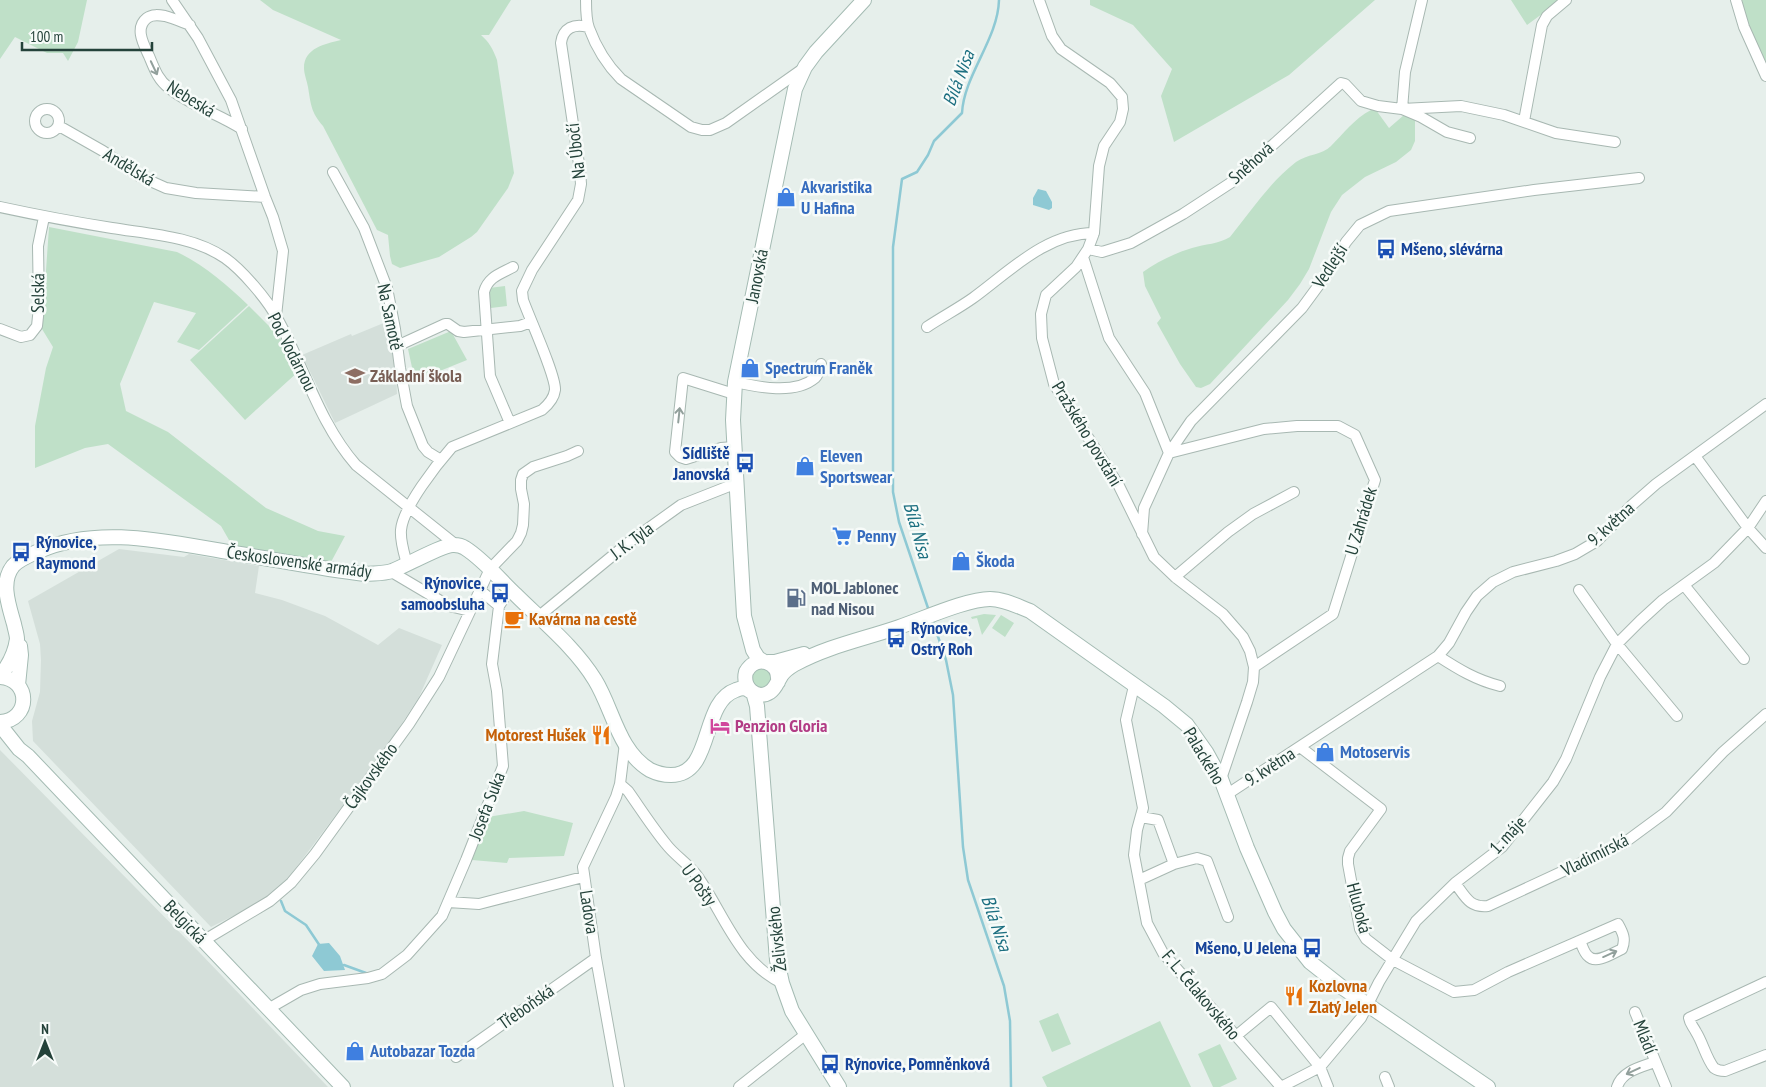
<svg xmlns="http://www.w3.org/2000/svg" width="1766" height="1087" viewBox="0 0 1766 1087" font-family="'PT Sans Narrow',sans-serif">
	<rect width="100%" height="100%" fill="#e6efeb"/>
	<path fill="#d4dfda" d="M391,320l4,29 2,45 -62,29 -33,-68 49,-21 1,2z
		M119,549l65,8 5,-3 70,12 -4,27 27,7 43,16 53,29 21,-17 43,17 -23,52 -33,51 -103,137 -16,14 -56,28 -178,-186 -1,-20 8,-29 1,-32 -1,-16 -12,-43z
		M0,750l201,204 127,133h-328z"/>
	<path fill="#bfe0c8" d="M0,0h87l-9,42 -10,19 -5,-8h-16l-32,-16 -15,22z
		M260,0h251l-22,35h-8c8,7 12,14 16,25l17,113 -6,15 -31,44 -6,5 -32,20 -39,11 -8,-4 -2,-8 -2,-21 -11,-5 -54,-104c-12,-14 -12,-21 -15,-39 -1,-6 -4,-13 -4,-19 0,-20 21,-24 37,-28l-68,-30z
		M1090,0h285l-86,75 -115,67 -13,-46 11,-27 -39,-44 -43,-20z
		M1511,0h50l-34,25z
		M1742,0h24v66l-20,-47z
		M1371,110h5l13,18 15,-13h6l5,4v22l-4,9 -15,12 -31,15 -23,18 -11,17 -22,57 -9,15 -12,16 -78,84 -9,4 -5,-1 -16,-23 -23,-41 4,-5 -16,-32 -2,-14c14,-10 32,-19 49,-24 13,-4 27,-4 38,-11 21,-26 40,-55 66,-75 11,-8 26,-7 35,-16 13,-13 23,-27 40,-36z
		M49,227l128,25c26,12 50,33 71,53l-49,45 -22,-8 19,-29 -42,-11 -34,82 6,27 42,21 98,76 52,23 27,5 -14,26 -98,-15 -12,-21 -113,-82 -23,4 -50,20v-42l11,-58 7,-21 -11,-18z
		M505,286l2,20 -16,2 -2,-20z
		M249,306l30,30 20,35 -54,49 -55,-60z
		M451,331l16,29 -52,21 -7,-32z
		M984,614l12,1 -14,20 -5,-17 -5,1 -1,-2z
		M1001,615l13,8 -9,14 -13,-9z
		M751 678a10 10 0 1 1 20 0a10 10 0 1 1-20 0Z
		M524,811l49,12 -9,33 -55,2 -2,5 -35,-3 16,-43z
		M1058,1013l13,31 -19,8 -13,-31z
		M1160,1021l31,66h-144l-5,-10z
		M1220,1044l17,35 -17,8h-7l-15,-33z"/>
	<path fill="#8ec9d4" d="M1038,189l8,2 6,11v6l-3,2 -16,-5v-7z
		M329,943l11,13 5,14 -21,1 -12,-15 6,-12z"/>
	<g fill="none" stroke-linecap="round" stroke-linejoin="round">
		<path stroke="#8ec9d4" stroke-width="2.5" d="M929,611l-30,-89 -6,-30v-245l9,-68 15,-7 11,-17 6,-14 28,-28c2,-38 36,-74 37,-113
			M932,619l14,41 7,35 10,152 5,33 36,106 6,35 1,66
			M281,901l4,10 21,14 14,21
			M344,965l22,8"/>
		<defs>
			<path id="street" d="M172,0l26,38 33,62 34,97 8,20 10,34 -7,65
				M586,0c0,9 0,20 3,28 7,19 18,37 32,51l70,48 11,3h8l16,-7 78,-55
				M1039,0l13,36 9,13 49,34 12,14 1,12 -3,13 -16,24 -5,20 -5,67 -6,16 -12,18 -30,28 -5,19 1,24 12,46 65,102 35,71 21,20 48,37 20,23 7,14 4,16 -1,15 -6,20 -26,77
				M1422,0l-17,72 -3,37 19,8 26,15 23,6
				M1736,0l8,27 22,49
				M190,25c-8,-3 -17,-7 -25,-9 -6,-1 -13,-2 -18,2 -13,10 -3,27 2,38 5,12 9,24 20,32 22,18 50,26 73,41
				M35 121a12 12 0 1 1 24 0a12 12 0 1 1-24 0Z
				M1524,121l18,-96 5,-9 19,-16
				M59,126l44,25 36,25 27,12 30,5 69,4
				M333,172l31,56 23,60 8,41 5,39 7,38 16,40 5,6 13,8
				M0,207c37,8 74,15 112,21 37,6 81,8 113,30 17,12 42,41 52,60 27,48 42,105 79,147l100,80
				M1088,249l14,3 29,-9 52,-29 49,-32 109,-99 4,1 16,17 17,5 24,3 59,-3 43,9 52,18 59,9
				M1083,257l26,81 36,55 24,60 95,-24 33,-3h41l17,9 20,45 -42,134 -79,53
				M927,327c15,-10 32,-19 46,-29 37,-27 73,-65 121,-65
				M0,329l21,8 9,-2 7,-9 2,-19 -1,-61 6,-29
				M397,346l48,-22h3l10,7 6,1 56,-6 11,-4
				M735,382c23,5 60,13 80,-4 3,-3 5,-9 6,-14
				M734,394l-51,-16 -8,74 5,5 6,2 35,-11 13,-1
				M510,423l-20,-47 -6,-84c4,-15 16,-18 29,-25
				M1695,456l53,72 18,20
				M1142,534l2,-26 25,-55 22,-32 111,-113 25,-34 19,-32 14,-17 29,-14 145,-21 105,-12
				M407,564c-3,-11 -7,-23 -6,-34 2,-23 36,-66 51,-83l90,-37c6,-5 12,-12 13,-20 1,-14 -26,-73 -32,-90l-1,-9 10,-21 46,-70 3,-16 -1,-13 -19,-128c2,-15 13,-20 27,-16
				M390,571l59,35 21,5
				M1175,577l53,-45 25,-18 41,-22
				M1684,585l60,74
				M1579,590l38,54 60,72
				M481,591l18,15
				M538,617l90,-74 53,-38 56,-22
				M1438,656c20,13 38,24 62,30
				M1134,686l-8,34 17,88 -6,22 -3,25 13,68 16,30 118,134
				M1300,747l81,62 -31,42 -2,7v6l12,65 6,10 27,21 61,32 20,-2 34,-18 110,-48c5,9 8,15 4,25 -9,4 -26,16 -34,7 -4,-3 -6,-11 -8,-15
				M620,784l8,7c12,17 24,36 38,53 9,12 23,20 32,33 26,37 40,85 84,106
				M1226,795l212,-139 11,-13 17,-31 11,-16 16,-14 20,-10 43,-11 19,-7 22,-13 35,-36 24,-21 110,-80
				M1174,864l23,-6 10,3 21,56
				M1139,880l35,-16 -16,-44 -17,-3
				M1455,883c10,13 14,25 33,23l136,-63 42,-31 57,-60 43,-38
				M448,902l31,2 104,-27
				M203,941l67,-40 21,-18 24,-29 94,-130 30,-47 51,-108 27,-28 4,-8 2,-8 1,-21 -3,-15v-9l2,-6 10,-7 34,-11 11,-5
				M1766,982l-77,36c1,6 4,8 7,14 7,11 10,26 18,36 4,3 7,3 11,3l41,-16
				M268,1009l33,-19 19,-6 48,-6 14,-4 25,-19 35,-39 24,-56 37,-94 -6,-75 -5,-27 7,-58 11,-17
				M1635,1012l31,75
				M1236,1036l35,-29 49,60 8,20
				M456,1057l140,-99
				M1385,1077l4,10
				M619,1087l-23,-129 -13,-91 33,-70 4,-13 5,-41
				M739,1087l67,-53
				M1281,1087l39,-20 41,-49 18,-36 37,-61 39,-38 47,-36 51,-65 13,-23 34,-82 17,-33 23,-23 23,-21 51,-37 34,-35 18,-27
				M1617,1087c5,-16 24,-20 38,-25"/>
			<path id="secondary" d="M763,661l-5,-3 -5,-8 -9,-34 -11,-196 2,-38 60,-293 10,-22 11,-15 48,-52
				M768,662h7l29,-8
				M0,676c9,-11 15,-22 17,-37 0,-4 -2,-10 -3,-15 -5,-18 -14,-42 -1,-58 6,-7 17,-11 26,-15 61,-27 132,-8 195,2 44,7 87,16 131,21 9,-1 18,0 27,-3 13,-5 52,-27 62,-26 4,0 8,1 11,3 19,12 34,31 50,46 27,27 60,53 80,86 18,29 23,71 55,90 6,3 14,5 21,5 43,0 29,-73 65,-85 5,-2 9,-3 14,1
				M0,677c31,2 31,43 0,45
				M778,682c2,-21 -22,-28 -32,-10 -4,15 10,29 24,20 6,-4 7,-10 11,-16 3,-5 9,-9 14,-12 33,-18 69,-25 104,-37 24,-8 68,-28 91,-28 14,0 27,7 40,12l134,95 23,19 19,27 15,27 26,69 28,64 9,17 26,33 33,26 145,99
				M18,685l3,-30 -1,-9
				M753,692l4,14 20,254 5,23 10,28 47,76
				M0,725l19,24 9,7 315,331"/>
		</defs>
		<use href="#street" stroke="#a8b8b2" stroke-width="12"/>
		<use href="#secondary" stroke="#a4bbb3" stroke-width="16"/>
		<use href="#street" stroke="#fff" stroke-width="10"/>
		<use href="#secondary" stroke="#fff" stroke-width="14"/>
	</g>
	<defs><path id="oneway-shaft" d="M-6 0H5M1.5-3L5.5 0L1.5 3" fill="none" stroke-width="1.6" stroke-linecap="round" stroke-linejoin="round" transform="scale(1.25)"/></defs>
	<g stroke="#92a09c">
		<use href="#oneway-shaft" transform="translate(154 68) rotate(65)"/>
		<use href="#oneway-shaft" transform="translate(679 415) rotate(-84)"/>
		<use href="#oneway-shaft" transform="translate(1610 954) rotate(-24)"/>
		<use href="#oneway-shaft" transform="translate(1633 1071) rotate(155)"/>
	</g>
	<defs>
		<symbol id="shop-bare" viewBox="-9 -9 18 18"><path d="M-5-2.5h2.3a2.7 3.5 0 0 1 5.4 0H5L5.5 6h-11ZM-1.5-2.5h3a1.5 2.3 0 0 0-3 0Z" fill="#3f7fe0" stroke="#f7fbf9" stroke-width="2.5" paint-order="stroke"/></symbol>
		<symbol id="bus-bare" viewBox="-9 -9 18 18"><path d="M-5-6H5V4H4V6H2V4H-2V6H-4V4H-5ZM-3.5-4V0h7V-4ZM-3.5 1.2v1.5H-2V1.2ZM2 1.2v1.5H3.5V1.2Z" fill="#1a4fb4" stroke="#f7fbf9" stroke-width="2.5" paint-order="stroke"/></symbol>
		<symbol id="school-bare" viewBox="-9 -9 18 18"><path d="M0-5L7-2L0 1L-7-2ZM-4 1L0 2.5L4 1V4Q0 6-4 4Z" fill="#8d6e63" stroke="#f7fbf9" stroke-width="2.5" paint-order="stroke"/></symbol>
		<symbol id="supermarket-bare" viewBox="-9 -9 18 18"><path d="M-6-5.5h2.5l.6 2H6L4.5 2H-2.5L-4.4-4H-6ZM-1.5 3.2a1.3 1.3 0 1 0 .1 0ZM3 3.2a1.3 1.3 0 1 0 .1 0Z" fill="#3f7fe0" stroke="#f7fbf9" stroke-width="2.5" paint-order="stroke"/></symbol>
		<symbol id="fuel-bare" viewBox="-9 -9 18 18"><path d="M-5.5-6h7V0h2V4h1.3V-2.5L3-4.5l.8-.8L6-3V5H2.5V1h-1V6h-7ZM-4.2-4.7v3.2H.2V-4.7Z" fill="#5c6f8a" stroke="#f7fbf9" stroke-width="2.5" paint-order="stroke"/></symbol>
		<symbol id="cafe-bare" viewBox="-9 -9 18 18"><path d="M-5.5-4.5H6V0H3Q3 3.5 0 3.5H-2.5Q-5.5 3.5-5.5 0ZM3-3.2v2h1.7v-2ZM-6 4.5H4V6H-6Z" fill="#e8710a" stroke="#f7fbf9" stroke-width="2.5" paint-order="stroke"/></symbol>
		<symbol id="hotel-bare" viewBox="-9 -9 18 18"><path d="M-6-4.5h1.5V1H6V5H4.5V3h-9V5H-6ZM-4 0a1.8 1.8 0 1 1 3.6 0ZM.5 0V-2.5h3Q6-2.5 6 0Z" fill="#d1479c" stroke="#f7fbf9" stroke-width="2.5" paint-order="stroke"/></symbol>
		<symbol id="restaurant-bare" viewBox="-9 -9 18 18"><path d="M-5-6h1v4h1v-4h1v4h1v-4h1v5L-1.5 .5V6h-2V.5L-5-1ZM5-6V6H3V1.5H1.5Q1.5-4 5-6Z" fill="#e8710a" stroke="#f7fbf9" stroke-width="2.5" paint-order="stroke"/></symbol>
	</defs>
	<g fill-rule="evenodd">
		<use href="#shop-bare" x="772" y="183" width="28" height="28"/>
		<use href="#bus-bare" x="1372" y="235" width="28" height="28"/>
		<use href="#shop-bare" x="736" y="354" width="28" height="28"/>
		<use href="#school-bare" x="341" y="362" width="28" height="28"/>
		<use href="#bus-bare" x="731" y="449" width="28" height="28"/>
		<use href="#shop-bare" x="791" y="452" width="28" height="28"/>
		<use href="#supermarket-bare" x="828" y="522" width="28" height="28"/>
		<use href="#bus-bare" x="7" y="538" width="28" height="28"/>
		<use href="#shop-bare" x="947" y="547" width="28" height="28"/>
		<use href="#bus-bare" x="486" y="579" width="28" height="28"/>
		<use href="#fuel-bare" x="782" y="584" width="28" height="28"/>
		<use href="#cafe-bare" x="500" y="605" width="28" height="28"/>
		<use href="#bus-bare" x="882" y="624" width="28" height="28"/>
		<use href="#hotel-bare" x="706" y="712" width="28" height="28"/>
		<use href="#restaurant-bare" x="587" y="721" width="28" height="28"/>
		<use href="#shop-bare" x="1311" y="738" width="28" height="28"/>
		<use href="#bus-bare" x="1298" y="934" width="28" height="28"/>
		<use href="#restaurant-bare" x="1280" y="982" width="28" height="28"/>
		<use href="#shop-bare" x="341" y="1037" width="28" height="28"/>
		<use href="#bus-bare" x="816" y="1050" width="28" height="28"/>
	</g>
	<g text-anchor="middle" stroke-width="5" stroke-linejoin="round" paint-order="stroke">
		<g font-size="18" fill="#24423a" stroke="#f7fbf9">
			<text transform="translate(191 99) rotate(32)" y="6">Nebeská</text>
			<text transform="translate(576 151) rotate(-97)" y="6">Na Úbočí</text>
			<text transform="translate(1251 163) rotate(-42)" y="6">Sněhová</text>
			<text transform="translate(129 167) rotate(31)" y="6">Andělská</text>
			<text transform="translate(1330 266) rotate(-57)" y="6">Vedlejší</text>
			<text transform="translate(757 276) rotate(-79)" y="6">Janovská</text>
			<text transform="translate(38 293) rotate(-89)" y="6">Selská</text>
			<text transform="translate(390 317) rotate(78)" y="6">Na Samotě</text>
			<text transform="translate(292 352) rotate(63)" y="6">Pod Vodárnou</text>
			<text transform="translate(1087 434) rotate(59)" y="6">Pražského povstání</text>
			<text transform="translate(1361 521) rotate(-73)" y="6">U Zahrádek</text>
			<text transform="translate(1611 524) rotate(-42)" y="6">9. května</text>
			<text transform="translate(632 541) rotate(-37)" y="6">J. K. Tyla</text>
			<text transform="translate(299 562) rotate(8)" y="6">Československé armády</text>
			<text transform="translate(1204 756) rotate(59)" y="6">Palackého</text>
			<text transform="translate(1270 767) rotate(-33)" y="6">9. května</text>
			<text transform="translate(371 776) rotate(-54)" y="6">Čajkovského</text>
			<text transform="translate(487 806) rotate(-69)" y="6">Josefa Suka</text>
			<text transform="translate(1508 835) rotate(-47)" y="6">1. máje</text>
			<text transform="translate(1595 855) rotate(-27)" y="6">Vladimírská</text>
			<text transform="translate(699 885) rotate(54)" y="6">U Pošty</text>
			<text transform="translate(1359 908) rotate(75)" y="6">Hluboká</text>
			<text transform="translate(589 912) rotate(81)" y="6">Ladova</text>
			<text transform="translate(185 922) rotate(46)" y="6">Belgická</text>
			<text transform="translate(777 939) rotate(-96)" y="6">Želivského</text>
			<text transform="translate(1201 995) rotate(50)" y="6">F. L. Čelakovského</text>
			<text transform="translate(526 1007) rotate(-35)" y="6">Třeboňská</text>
			<text transform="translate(1645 1037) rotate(68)" y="6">Mládí</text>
		</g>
		<g font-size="18" font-weight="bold" fill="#366cbe" stroke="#f7fbf9" text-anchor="start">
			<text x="801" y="193">Akvaristika<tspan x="801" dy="21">U Hafina</tspan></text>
			<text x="765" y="374">Spectrum Franěk</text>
			<text x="820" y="462">Eleven<tspan x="820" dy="21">Sportswear</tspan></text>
			<text x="857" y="542">Penny</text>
			<text x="976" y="567">Škoda</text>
			<text x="1340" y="758">Motoservis</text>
			<text x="370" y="1057">Autobazar Tozda</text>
		</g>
		<g font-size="18" font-weight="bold" fill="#164399" stroke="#f7fbf9" text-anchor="start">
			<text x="1401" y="255">Mšeno, slévárna</text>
			<text x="730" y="459" text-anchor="end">Sídliště<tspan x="730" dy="21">Janovská</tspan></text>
			<text x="36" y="548">Rýnovice,<tspan x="36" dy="21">Raymond</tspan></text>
			<text x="485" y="589" text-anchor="end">Rýnovice,<tspan x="485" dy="21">samoobsluha</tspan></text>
			<text x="911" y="634">Rýnovice,<tspan x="911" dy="21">Ostrý Roh</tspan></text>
			<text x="1297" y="954" text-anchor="end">Mšeno, U Jelena</text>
			<text x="845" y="1070">Rýnovice, Pomněnková</text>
		</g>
		<g font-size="18" font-weight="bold" fill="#785e54" stroke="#f7fbf9" text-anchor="start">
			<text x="370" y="382">Základní škola</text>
		</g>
		<g font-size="18" font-weight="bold" fill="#4e5e75" stroke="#f7fbf9" text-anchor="start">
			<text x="811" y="594">MOL Jablonec<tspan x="811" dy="21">nad Nisou</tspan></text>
		</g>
		<g font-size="18" font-weight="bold" fill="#c56008" stroke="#f7fbf9" text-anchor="start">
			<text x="529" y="625">Kavárna na cestě</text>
			<text x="586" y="741" text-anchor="end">Motorest Hušek</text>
			<text x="1309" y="992">Kozlovna<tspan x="1309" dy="21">Zlatý Jelen</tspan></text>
		</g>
		<g font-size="18" font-weight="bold" fill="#b23c85" stroke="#f7fbf9" text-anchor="start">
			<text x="735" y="732">Penzion Gloria</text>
		</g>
		<g font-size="19" font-style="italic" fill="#1c6f80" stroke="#f7fbf9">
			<text transform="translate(958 78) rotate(-69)" y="7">Bílá Nisa</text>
			<text transform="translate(918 530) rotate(74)" y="7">Bílá Nisa</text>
			<text transform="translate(997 923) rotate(71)" y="7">Bílá Nisa</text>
		</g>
	</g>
	<g transform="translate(45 1042)" stroke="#f7fbf9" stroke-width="4" paint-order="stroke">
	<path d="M0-4L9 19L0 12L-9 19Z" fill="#24423a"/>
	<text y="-8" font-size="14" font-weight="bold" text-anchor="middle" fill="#24423a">N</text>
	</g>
	<path d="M22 42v8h130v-8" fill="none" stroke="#24423a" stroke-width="2.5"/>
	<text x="30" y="42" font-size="15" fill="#24423a" stroke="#f7fbf9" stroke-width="4" paint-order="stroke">100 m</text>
</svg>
